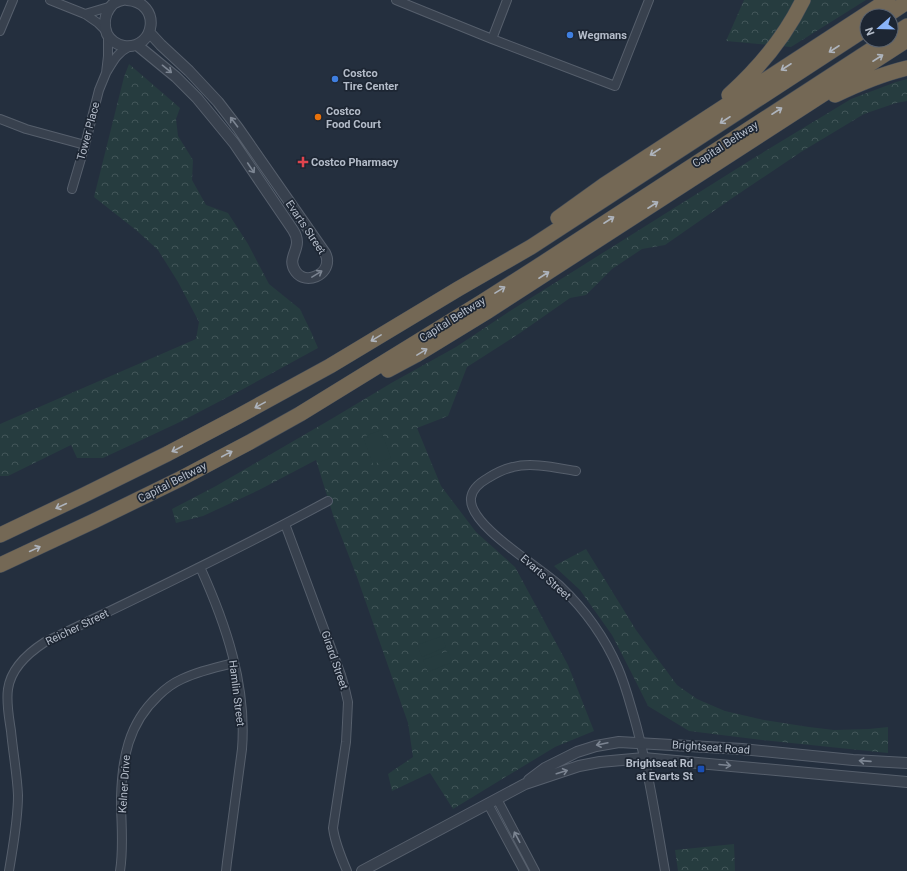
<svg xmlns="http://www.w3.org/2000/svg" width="907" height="871" viewBox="0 0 907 871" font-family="Roboto,sans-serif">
	<defs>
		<pattern id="forest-crowns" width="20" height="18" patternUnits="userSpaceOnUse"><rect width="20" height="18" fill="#263c3f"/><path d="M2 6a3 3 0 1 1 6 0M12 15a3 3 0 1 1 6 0" fill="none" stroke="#435659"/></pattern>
	</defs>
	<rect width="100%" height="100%" fill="#242f3e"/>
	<path fill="url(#forest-crowns)" d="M744,0h122l-75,47 -65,-6z
		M129,64l51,44 -4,11 2,17 15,24 -1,20 14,25 22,8 20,31 21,40 31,25 12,25 6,14 -73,40 -63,33 -79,37h-26l-6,-13 -63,31h-8v-52l196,-85 3,-17 -21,-40 -20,-32 -22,-20 -42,-33 30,-120z
		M907,79v22l-11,2 -32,11 -63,38 -70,47 -66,46 -23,4 -30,20 -26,26 -16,3 -50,35 -53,34 -19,49 -31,12 24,58 35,46 39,35 53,98 26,66 -39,16 -102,62 -23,-36 -38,18 -4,-17 25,-17 -5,-34 -51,-146 -24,-62 -17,-55 -57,30 -56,26 -27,7 -4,-14 44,-23 117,-68 60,-36 63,-35 51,-34 242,-152 102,-62 45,-17z
		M586,549l50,81 41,55 20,14 28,12 39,9 45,7 25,3 35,-1 19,-2v26l-126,-13 -73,-9 -41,-25 -17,-34 -19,-37 -32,-45 -26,-24z
		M734,844l1,27h-57l-3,-21z"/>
	<path fill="#263c3f" d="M381,430l10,28 -18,6 -10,-27z
		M442,636l4,11 -24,10 -5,-12z
		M448,651l4,11 -24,10 -5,-12z"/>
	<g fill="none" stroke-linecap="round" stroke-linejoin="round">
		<defs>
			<path id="minor" d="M50,0l35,14 13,9 8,8
				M396,0l96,39 123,47 34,-86
				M85,14l27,-8
				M0,31l13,-31
				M108,35v21l-2,17c8,-13 10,-19 24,-27
				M492,39l15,-39
				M0,119l26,10 59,16
				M72,189l13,-44 14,-55 7,-17
				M576,471c-19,-3 -44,-9 -63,-4 -9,2 -17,6 -25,11 -7,4 -16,11 -17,20 -3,28 71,70 90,89 24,23 44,51 57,81 7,16 11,32 16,49 14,50 22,103 31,154
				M285,524l56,151 4,14 3,13 -1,21 -1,19 -13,86c2,15 8,29 14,43
				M200,567c26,57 47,119 42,182l-15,113 -1,9
				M497,799l38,72
				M488,804l36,67
				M9,871c4,-25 9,-50 9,-76 -1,-21 -5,-43 -7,-64 -2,-14 -5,-28 -3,-42 3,-21 20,-36 37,-47 95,-45 190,-91 283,-141
				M120,871c4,-24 1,-48 1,-73 1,-39 7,-74 37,-102 7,-7 15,-13 24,-17 17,-8 35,-12 52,-16"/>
			<path id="tertiary" d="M123,0c-4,1 -8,2 -11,5 -7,8 -9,19 -5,29 3,6 10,11 17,12 32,4 38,-44 3,-46
				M137,45l39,32 21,21 37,45 59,87c2,3 4,7 4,12 0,11 -10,18 -1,30 10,13 33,3 31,-13 0,-2 -1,-4 -2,-6l-87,-125 -20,-26 -29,-31 -28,-26 -12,-13
				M529,780l16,-12 32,-16 19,-6 23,-4 123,7 111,11 54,3
				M362,871l163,-87 54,-18 21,-4 44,-4 21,2 242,22"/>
			<path id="motorway" d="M886,16l21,-14
				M891,36l16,-10
				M729,95c30,-27 56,-58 74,-95
				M835,95c23,-11 47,-21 72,-27
				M558,218l46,-33 284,-185
				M388,370l28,-15 72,-44 419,-271
				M0,535l82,-39 85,-42 70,-37 93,-51 128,-77 73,-42 336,-219
				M0,565l94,-44 86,-42 70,-37 50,-28 182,-112 61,-39 343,-223"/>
		</defs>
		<use href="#minor" stroke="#565f6c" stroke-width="10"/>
		<use href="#tertiary" stroke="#565f6c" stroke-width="12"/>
		<use href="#motorway" stroke="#434c59" stroke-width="16"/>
		<use href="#minor" stroke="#38414e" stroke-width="8"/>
		<use href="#tertiary" stroke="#38414e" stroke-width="10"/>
		<use href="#motorway" stroke="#746855" stroke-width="15"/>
	</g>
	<defs><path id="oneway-shaft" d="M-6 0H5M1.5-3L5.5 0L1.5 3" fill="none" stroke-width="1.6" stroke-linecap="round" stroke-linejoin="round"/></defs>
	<g stroke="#aeb4bd">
		<use href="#oneway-shaft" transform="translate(834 49) rotate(147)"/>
		<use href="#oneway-shaft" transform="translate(878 58) rotate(-33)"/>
		<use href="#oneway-shaft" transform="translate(786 67) rotate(147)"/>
		<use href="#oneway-shaft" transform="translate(777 111) rotate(-33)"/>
		<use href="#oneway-shaft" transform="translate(725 120) rotate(147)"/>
		<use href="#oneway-shaft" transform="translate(655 152) rotate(147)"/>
		<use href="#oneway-shaft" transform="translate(653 205) rotate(-33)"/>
		<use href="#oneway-shaft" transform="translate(609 220) rotate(-33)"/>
		<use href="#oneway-shaft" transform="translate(544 275) rotate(-33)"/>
		<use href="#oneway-shaft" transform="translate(500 290) rotate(-32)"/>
		<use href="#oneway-shaft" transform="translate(376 338) rotate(149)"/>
		<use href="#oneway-shaft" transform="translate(422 352) rotate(-31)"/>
		<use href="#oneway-shaft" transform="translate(260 405) rotate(151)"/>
		<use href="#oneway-shaft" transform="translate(177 449) rotate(152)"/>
		<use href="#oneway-shaft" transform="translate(227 454) rotate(-28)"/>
		<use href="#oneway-shaft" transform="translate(61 506) rotate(155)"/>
		<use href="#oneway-shaft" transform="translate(35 549) rotate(-25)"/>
	</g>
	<g stroke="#7c8592">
		<use href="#oneway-shaft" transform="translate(167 69) rotate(39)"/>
		<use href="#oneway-shaft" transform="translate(234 122) rotate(-127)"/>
		<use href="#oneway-shaft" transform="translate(251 168) rotate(56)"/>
		<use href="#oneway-shaft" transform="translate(317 274) rotate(-31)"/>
		<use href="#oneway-shaft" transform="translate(602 744) rotate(168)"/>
		<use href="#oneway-shaft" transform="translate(865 761) rotate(-176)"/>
		<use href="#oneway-shaft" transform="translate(725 765) rotate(5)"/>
		<use href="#oneway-shaft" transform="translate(562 772) rotate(-17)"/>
		<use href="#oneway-shaft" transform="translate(517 837) rotate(-118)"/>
	</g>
	<g fill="#3f7fe0" stroke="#1d2633" stroke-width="1.5">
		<circle cx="570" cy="35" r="4"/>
		<circle cx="335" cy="79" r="4"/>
	</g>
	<circle fill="#e8710a" stroke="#1d2633" stroke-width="1.5" cx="318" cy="117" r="4"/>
	<path fill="#e0444e" stroke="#1d2633" stroke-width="1.5" d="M301 156h4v4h4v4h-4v4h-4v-4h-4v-4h4z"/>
	<rect fill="#1a4fb4" stroke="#1d2633" stroke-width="1.5" x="697" y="765" width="8" height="8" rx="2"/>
	<g text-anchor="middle" stroke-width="3.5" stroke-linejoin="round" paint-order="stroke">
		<g font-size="11" font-weight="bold" fill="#b4bcc9" stroke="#1d2633" text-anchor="start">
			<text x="578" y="39">Wegmans</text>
			<text x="343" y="77">Costco<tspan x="343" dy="13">Tire Center</tspan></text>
			<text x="326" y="115">Costco<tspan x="326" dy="13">Food Court</tspan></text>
			<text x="311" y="166">Costco Pharmacy</text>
			<text x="693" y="767" text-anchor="end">Brightseat Rd<tspan x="693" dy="13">at Evarts St</tspan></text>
		</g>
		<g font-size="11" fill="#b4bcc9" stroke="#1d2633">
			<text transform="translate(88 131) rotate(-75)" y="4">Tower Place</text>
			<text transform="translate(725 144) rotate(-33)" y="4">Capital Beltway</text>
			<text transform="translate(306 227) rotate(56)" y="4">Evarts Street</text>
			<text transform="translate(452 319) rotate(-32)" y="4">Capital Beltway</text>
			<text transform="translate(172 482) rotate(-27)" y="4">Capital Beltway</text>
			<text transform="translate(546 577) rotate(41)" y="4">Evarts Street</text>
			<text transform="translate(77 627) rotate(-26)" y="4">Reicher Street</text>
			<text transform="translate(335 660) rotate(71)" y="4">Girard Street</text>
			<text transform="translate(237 693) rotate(83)" y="4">Hamlin Street</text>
			<text transform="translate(711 747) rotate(4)" y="4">Brightseat Road</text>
			<text transform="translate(124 784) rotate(-86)" y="4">Kelner Drive</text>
		</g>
	</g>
	<g transform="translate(879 28) rotate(250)"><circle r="19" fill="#1d2633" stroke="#59626f"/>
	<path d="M0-3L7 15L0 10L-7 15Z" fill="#8ab4f8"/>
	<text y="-6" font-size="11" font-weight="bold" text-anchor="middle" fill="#b4bcc9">N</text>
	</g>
</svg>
